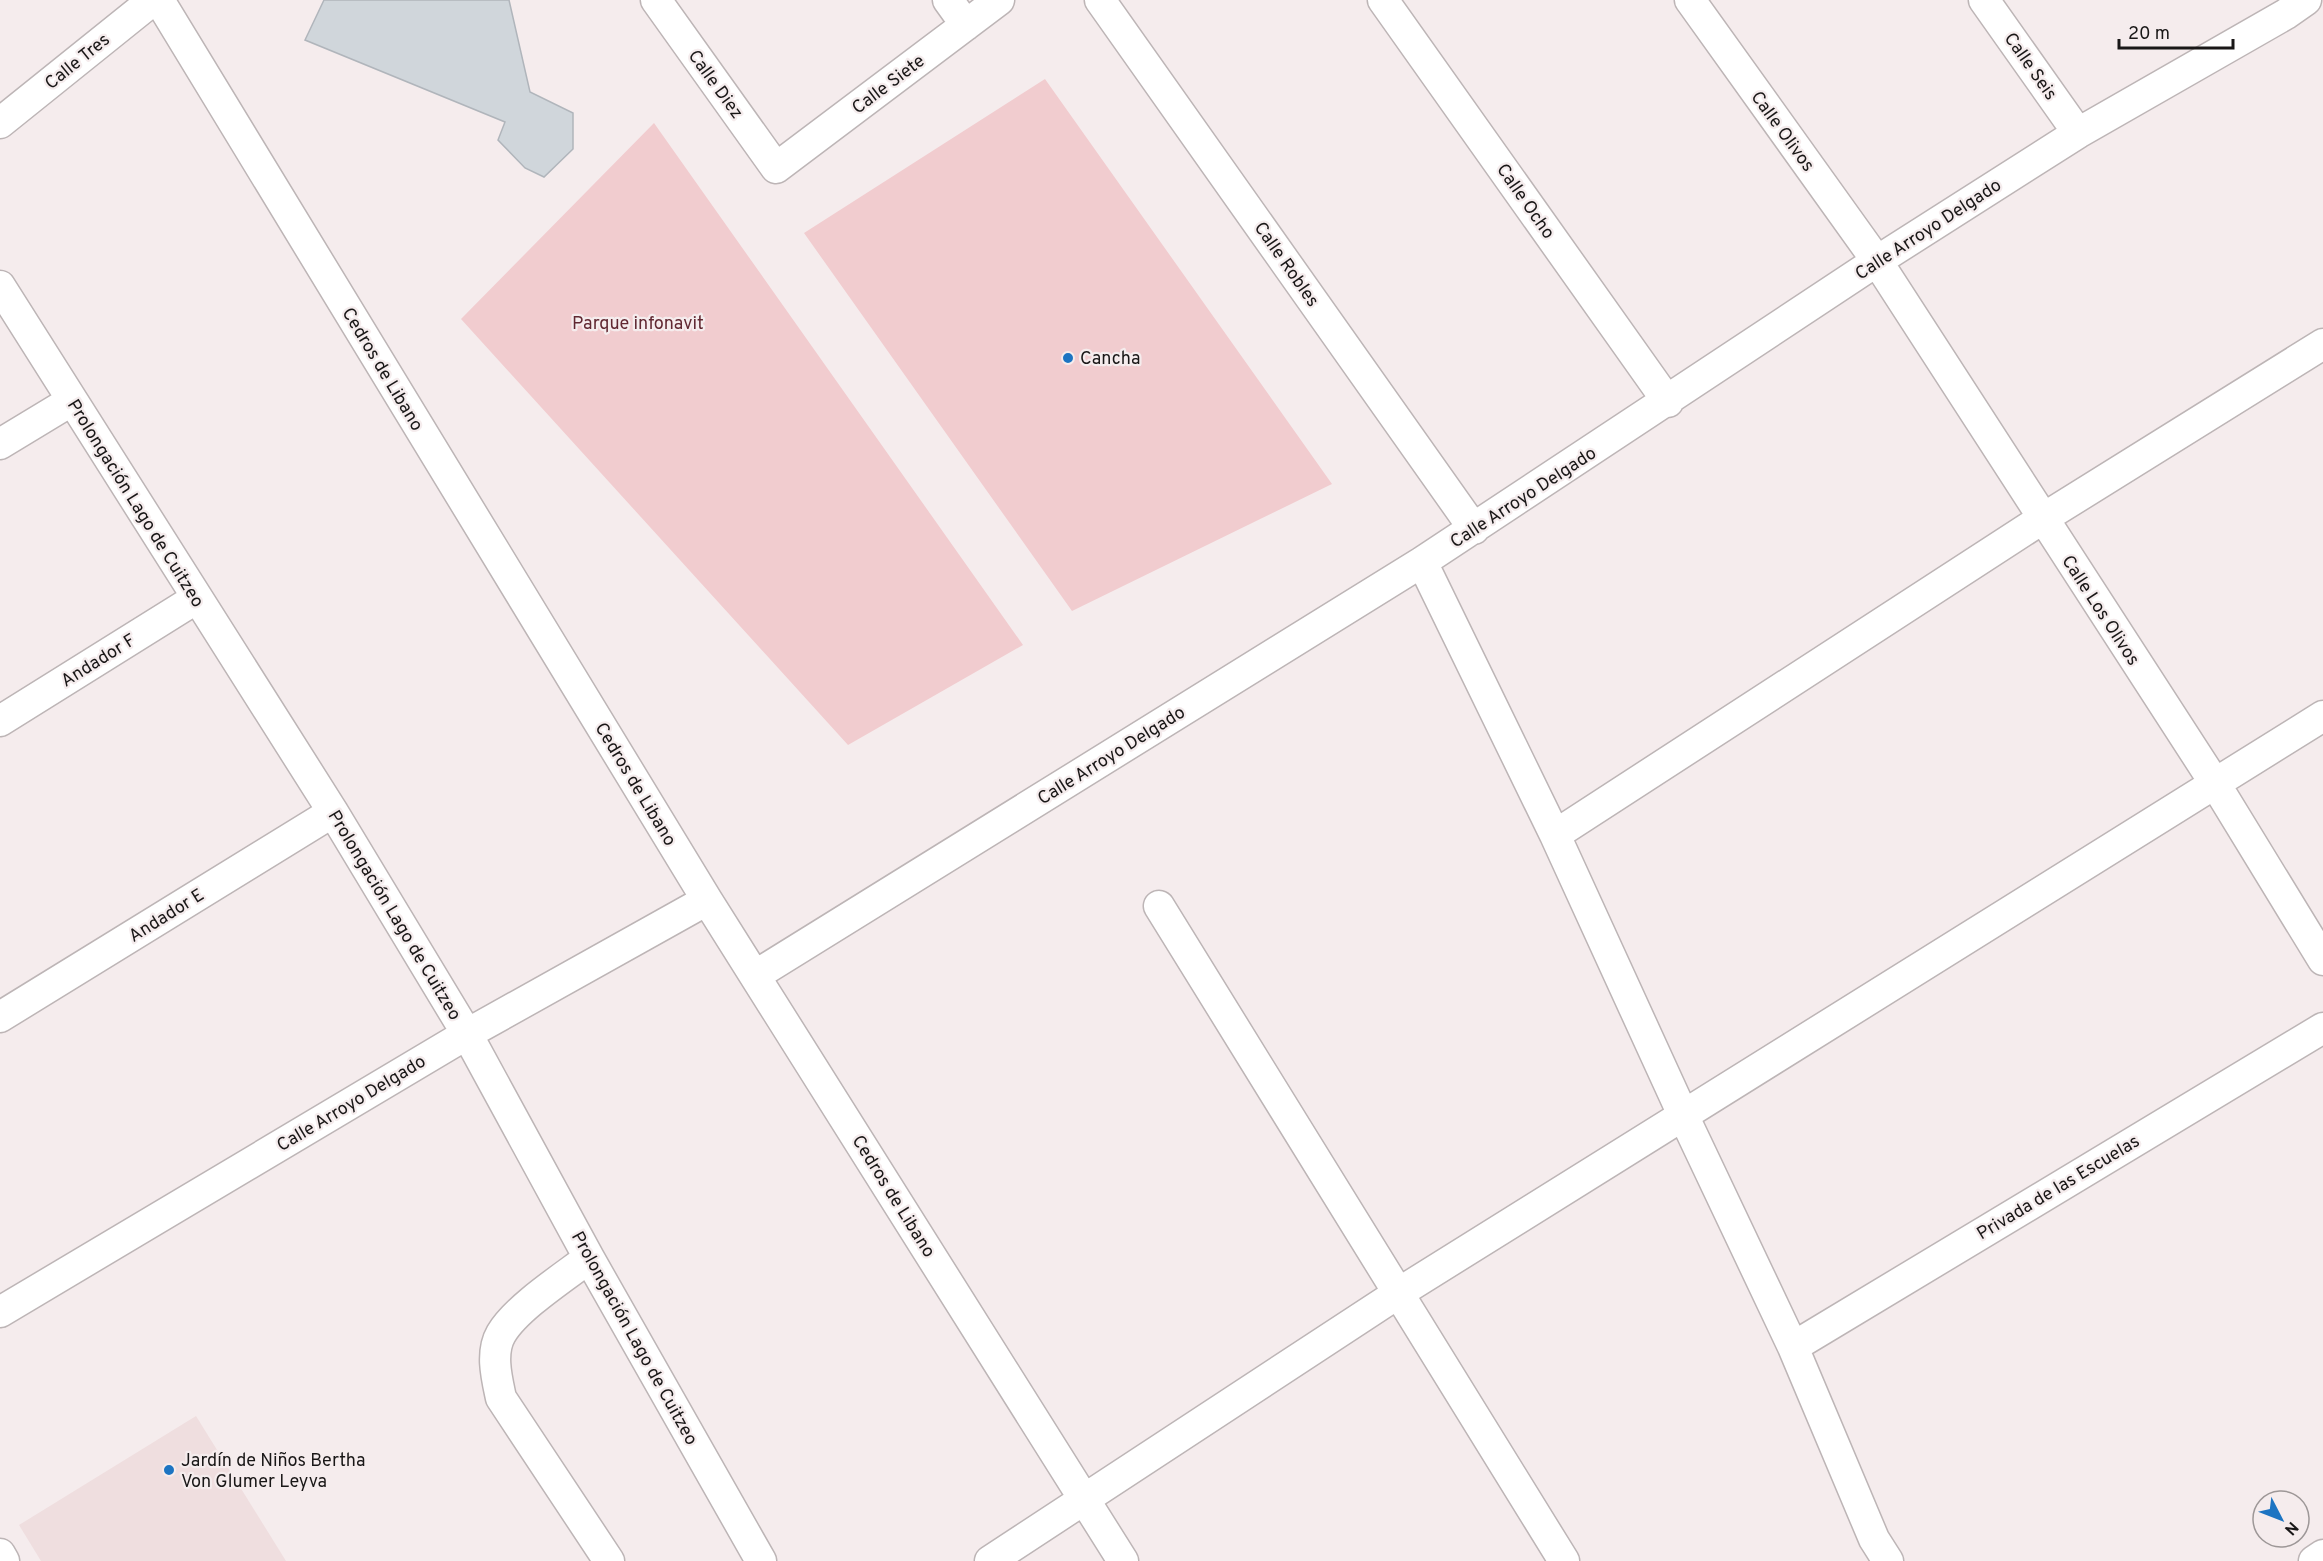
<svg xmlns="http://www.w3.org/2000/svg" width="2323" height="1561" viewBox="0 0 2323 1561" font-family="Overpass,sans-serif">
	<rect width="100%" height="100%" fill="#f5eced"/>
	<path fill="#efdedf" d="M196,1416l90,145h-245l-22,-36z"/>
	<path fill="#f1cccf" d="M1045,79l287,405 -260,127 -268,-378z
		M654,123l369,522 -175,100 -387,-426z"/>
	<path fill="#d0d6db" stroke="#b0b5bb" stroke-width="1.5" d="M324,0h185l21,92 43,21v36l-29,28 -19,-9 -27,-28 7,-18 -200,-82z"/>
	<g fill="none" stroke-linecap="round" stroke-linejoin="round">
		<defs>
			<path id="street" d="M159,0l548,900 416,661
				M656,0l120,168 223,-168
				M948,0l18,25
				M1100,0l374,529
				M1383,0l285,402
				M1690,0l187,261 339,524 107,175
				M1984,0l94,133
				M0,123l153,-123
				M0,286l333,526 134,222 122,224 172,303
				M0,444l71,-43
				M1422,562l133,273 129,282 109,230 81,192 14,22
				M0,721l197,-123
				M1555,835l487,-316 281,-175
				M1159,906l405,655
				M756,975l666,-413 455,-301 201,-128 208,-119 20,-14
				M0,1017l333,-205
				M589,1258c-25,19 -73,50 -88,76 -11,19 -4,45 0,64l108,163
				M0,1312l467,-278 240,-134
				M1793,1347l530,-319
				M0,1554l4,7
				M990,1561l407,-267 926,-578
				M2314,1561l9,-6"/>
		</defs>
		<use href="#street" stroke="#bdb5b6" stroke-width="33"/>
		<use href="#street" stroke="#fff" stroke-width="30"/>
	</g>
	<g fill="#1c74c2" stroke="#f5eced" stroke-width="2">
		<circle cx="1068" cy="358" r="6"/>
		<circle cx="169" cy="1470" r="6"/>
	</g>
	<g text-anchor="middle" stroke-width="4.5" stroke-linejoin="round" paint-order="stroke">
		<g font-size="18" fill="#191717" stroke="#f5eced">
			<text transform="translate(77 61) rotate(-39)" y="6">Calle Tres</text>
			<text transform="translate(2031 66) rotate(55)" y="6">Calle Seis</text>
			<text transform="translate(716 84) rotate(54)" y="6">Calle Diez</text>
			<text transform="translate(888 84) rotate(-37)" y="6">Calle Siete</text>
			<text transform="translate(1783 131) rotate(54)" y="6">Calle Olivos</text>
			<text transform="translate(1526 201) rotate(55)" y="6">Calle Ocho</text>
			<text transform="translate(1928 229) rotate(-33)" y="6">Calle Arroyo Delgado</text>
			<text transform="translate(1287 264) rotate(55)" y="6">Calle Robles</text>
			<text transform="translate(383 369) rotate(59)" y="6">Cedros de Libano</text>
			<text transform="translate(1523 497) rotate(-33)" y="6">Calle Arroyo Delgado</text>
			<text transform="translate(136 503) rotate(58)" y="6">Prolongación Lago de Cuitzeo</text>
			<text transform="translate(2101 610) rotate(57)" y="6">Calle Los Olivos</text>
			<text transform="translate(98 660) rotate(-32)" y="6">Andador F</text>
			<text transform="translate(1111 755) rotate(-32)" y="6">Calle Arroyo Delgado</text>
			<text transform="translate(636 784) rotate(59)" y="6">Cedros de Libano</text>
			<text transform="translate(166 915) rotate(-32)" y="6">Andador E</text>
			<text transform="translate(395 915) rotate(59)" y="6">Prolongación Lago de Cuitzeo</text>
			<text transform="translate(351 1103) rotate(-31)" y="6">Calle Arroyo Delgado</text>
			<text transform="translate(2058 1187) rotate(-31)" y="6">Privada de las Escuelas</text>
			<text transform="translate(894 1196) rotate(58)" y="6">Cedros de Libano</text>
			<text transform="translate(635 1338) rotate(61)" y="6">Prolongación Lago de Cuitzeo</text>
		</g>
		<g font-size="18" fill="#612832" stroke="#f5eced">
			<text x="638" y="329">Parque infonavit</text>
		</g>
		<g font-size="18" fill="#191717" stroke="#f5eced" text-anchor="start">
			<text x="1080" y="364">Cancha</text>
			<text x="181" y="1466">Jardín de Niños Bertha<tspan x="181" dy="21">Von Glumer Leyva</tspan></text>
		</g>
	</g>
	<g transform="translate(2281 1519) rotate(132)"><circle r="28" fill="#f5eced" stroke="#9d9797" stroke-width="1.5"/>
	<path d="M0-4.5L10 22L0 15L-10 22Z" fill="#1c74c2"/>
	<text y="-9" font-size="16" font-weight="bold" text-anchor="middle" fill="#191717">N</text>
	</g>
	<path d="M2119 39v9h114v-9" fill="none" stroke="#191717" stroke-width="3"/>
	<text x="2128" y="39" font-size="18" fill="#191717" stroke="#f5eced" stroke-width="4.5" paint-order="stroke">20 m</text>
</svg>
